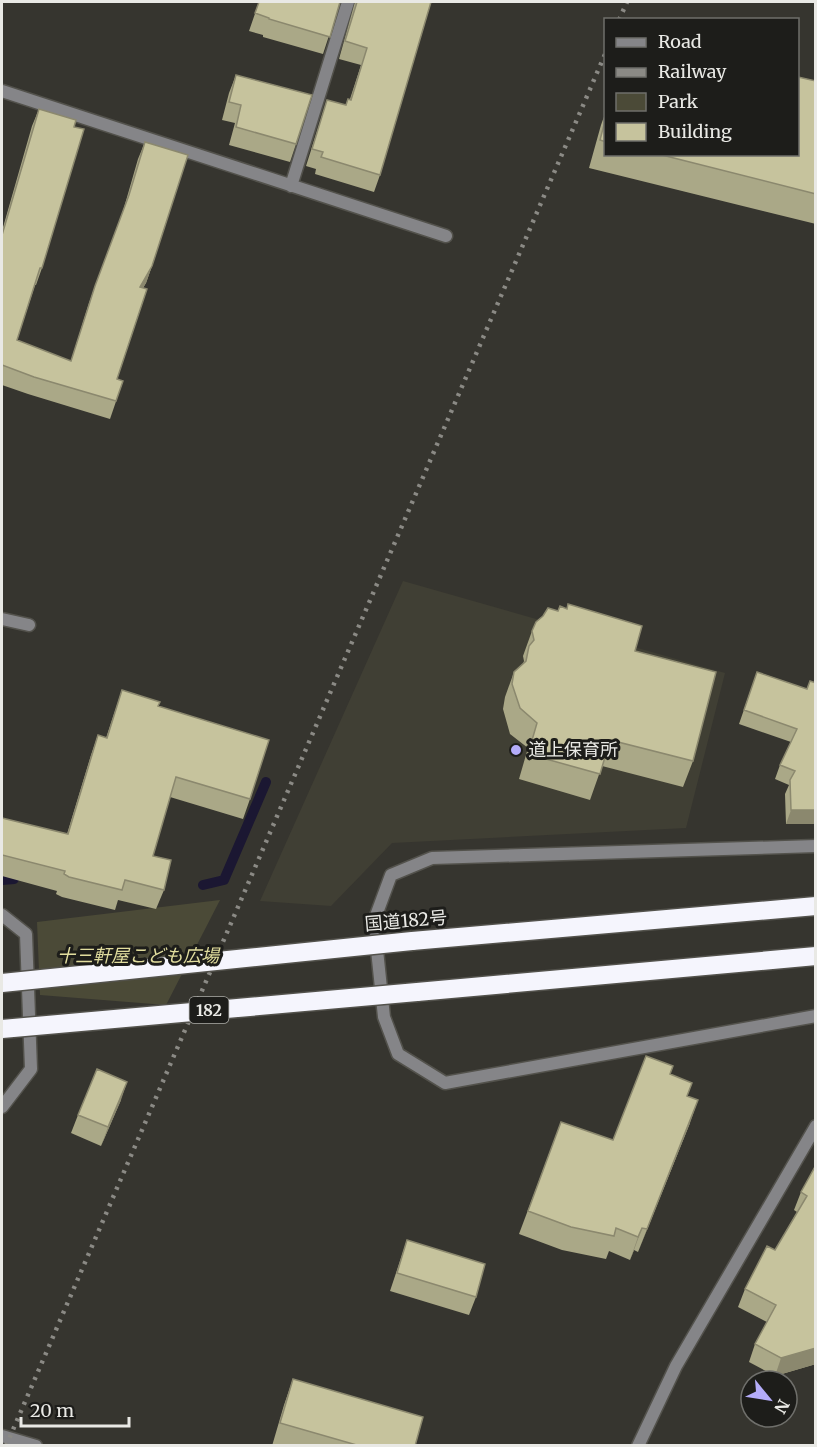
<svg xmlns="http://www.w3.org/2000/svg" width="817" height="1447" viewBox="0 0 817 1447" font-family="Merriweather,'Noto Sans JP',serif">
	<rect width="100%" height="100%" fill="#36352f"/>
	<path fill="#403f34" d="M403,581l322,92 -39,155 -294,15 -61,63 -71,-5z"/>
	<path fill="#4b4a37" d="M220,900l-54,105 -126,-10 -3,-73z"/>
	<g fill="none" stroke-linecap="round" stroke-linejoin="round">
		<path stroke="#1b1732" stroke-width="10" d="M2,880l12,-1
			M203,885l21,-5 42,-98"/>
		<defs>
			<path id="street" d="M2,91l444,145
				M291,186l57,-184
				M2,619l27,6
				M816,846l-384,12 -41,17 -17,46 10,96 14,37 47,29 371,-67
				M2,915l24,19 5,135 -29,38
				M2,1436l34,10
				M638,1446l38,-80 140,-240"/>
			<path id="highway" d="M412,941l404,-35
				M417,992l399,-36"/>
		</defs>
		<use href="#street" stroke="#53524c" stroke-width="15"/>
		<use href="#highway" stroke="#53524c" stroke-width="21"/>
		<use href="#street" stroke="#858588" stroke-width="12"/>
		<use href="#highway" stroke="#f5f5fd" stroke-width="18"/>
		<path stroke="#8b8a85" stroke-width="4.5" stroke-dasharray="3 6" stroke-linecap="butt" d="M619,20l8,-18
			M6,1446l600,-1394"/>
		<defs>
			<path id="highway-bridge" d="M2,983l410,-42
				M2,1029l415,-37"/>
		</defs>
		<use href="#highway-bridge" stroke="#53524c" stroke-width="21" stroke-linecap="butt"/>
		<use href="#highway-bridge" stroke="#f5f5fd" stroke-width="18"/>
	</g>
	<path fill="#aaa887" d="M259,2h81l-17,52 -60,-17v-2l-14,-4z
		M355,2h76l-51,173 -6,17 -59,-18 1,-5 -10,-3 21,-66 19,5 4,-6 11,-34 -22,-6z
		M236,75l60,69 -6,18 -61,-17 6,-22 -13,-3 7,-27z
		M816,81v143l-227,-56 12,-43 5,-14v43h192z
		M39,109l35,18 -32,141 -6,17h-1l-18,55 54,21 18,-58 34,-92 15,-52 7,-17 7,124 -6,17 -3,5 -26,91 6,2 -13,38 -82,-25 -26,-9v-154l30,-105z
		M558,611l77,40 58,110 -10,26 -81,-21 -12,34 -71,-21 9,-31 -18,-14 -7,-25 2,-12 9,-25 9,-8 1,-3 -1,-5 9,-25z
		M757,672l50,17 9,-6v141h-30l-1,-30 4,-9 -14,-6 5,-14 11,-23 -52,-18z
		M122,690l36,16 92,93 -7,20 -73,-22 -17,59 11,34 -8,19 -38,-9 -3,10 -53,-13 -6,-3 1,-3 -55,-15v-58l65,16 24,-79 7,-20 8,3z
		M670,1074l17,22 3,27 -52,129 -4,-2 -4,10 -21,-9 -3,8 -44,-9 -43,-16 42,-112 52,18z
		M121,1100l-20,46 -30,-13 7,-18z
		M816,1165v199l-41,12 -26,-14 6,-18 12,-22 -29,-15 7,-18 30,-39 22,-38 -3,-2 7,-18z
		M407,1240l69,57 -7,18 -79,-24z
		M293,1379l122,67h-143l12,-41z"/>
	<path fill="#8b886e" d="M152,266l-6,17 -13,21 7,-17z
		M791,810h25v14h-30z
		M127,1082l-6,18 -20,46 7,-19z
		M698,1100l-8,23 -52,129 9,-23z
		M642,1228l-8,22 -4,10 8,-23z
		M816,1348v16l-41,12 6,-18z"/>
	<path fill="#c6c39d" stroke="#8b886e" stroke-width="1.5" d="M259,2h81l-10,35 -61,-18v-1l-14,-5z
		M357,2h74l-51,173 -59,-18 2,-5 -11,-3 15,-49 19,5 2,-6 3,1 16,-52 -22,-7z
		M236,75l76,20 -16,49 -60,-17 5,-22 -12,-3z
		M798,77l18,4v113l-158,-40h140z
		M39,109l37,11 -2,7 10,2 -42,139h-2l-23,72 54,21 24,-75 34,-91 16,-53 43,13 -36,111 -12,21 7,2 -30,90 6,2 -7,20 -82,-24 -32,-12v-130z
		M606,117v25l-6,-2z
		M568,604l74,22 -7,25 81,21 -23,89 -83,-21 -10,34 -72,-20 9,-31 -17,-15 -8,-24 2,-12 12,-11 3,-15 5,-6 -2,-9 4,-9 7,-6 5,-8 10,3 2,-5 7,3z
		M757,672l50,17 3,-8 6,2v127h-25l-1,-30 5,-9 -15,-6 17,-36 -53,-19z
		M122,690l38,12 -2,4 111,34 -19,59 -74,-22 -23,79 18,4 -7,30 -39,-10 -3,10 -53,-13 -5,-3 1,-3 -63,-16v-37l66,16 30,-99 9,3z
		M646,1056l27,10 -3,8 22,9 -5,13 11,4 -51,129 -5,-1 -4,9 -22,-9 -2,8 -43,-9 -43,-16 33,-89 52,18z
		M97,1069l30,13 -19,45 -30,-12z
		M816,1165v183l-35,10 -26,-14 21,-39 -31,-16 22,-43 8,4 32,-54 -6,-4z
		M407,1240l78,24 -9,33 -79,-24z
		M293,1379l130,38 -8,29h-55l-80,-23z"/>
	<circle fill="#b4acf9" stroke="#1d1d1a" stroke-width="2" cx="516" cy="750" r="6"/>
	<g text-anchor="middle" stroke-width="6" stroke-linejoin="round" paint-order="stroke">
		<rect fill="#1d1d1a" stroke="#acaca8" stroke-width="1.5" x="189.5" y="997" width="39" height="26" rx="4.5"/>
		<g font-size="16" font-weight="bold" fill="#e9e9e5">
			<text x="209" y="1016">182</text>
		</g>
		<g font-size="18" fill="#e9e9e5" stroke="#1d1d1a" text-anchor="start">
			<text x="528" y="756">道上保育所</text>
		</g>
		<g font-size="18" fill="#e9e9e5" stroke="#1d1d1a">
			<text transform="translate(406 921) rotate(-5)" y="6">国道182号</text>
		</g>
		<g font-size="18" font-style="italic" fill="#e1dd9e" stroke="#1d1d1a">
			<text x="138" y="962">十三軒屋こども広場</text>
		</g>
	</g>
	<rect width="817" height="1447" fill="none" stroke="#e9e9e5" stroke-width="6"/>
	<rect x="604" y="18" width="195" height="138" fill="#1d1d1a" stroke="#6f6f6b" stroke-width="1.5"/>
	<rect x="616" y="38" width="30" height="9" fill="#858588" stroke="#6f6f6b" stroke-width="1.5"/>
	<text x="658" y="48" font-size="18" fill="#e9e9e5">Road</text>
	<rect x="616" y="68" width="30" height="9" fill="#8b8a85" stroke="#6f6f6b" stroke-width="1.5"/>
	<text x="658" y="78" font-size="18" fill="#e9e9e5">Railway</text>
	<rect x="616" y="93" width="30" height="18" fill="#4b4a37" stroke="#6f6f6b" stroke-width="1.5"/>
	<text x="658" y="108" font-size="18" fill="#e9e9e5">Park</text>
	<rect x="616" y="123" width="30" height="18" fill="#c6c39d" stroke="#6f6f6b" stroke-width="1.5"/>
	<text x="658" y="138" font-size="18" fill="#e9e9e5">Building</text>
	<g transform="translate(769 1399) rotate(120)"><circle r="28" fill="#1d1d1a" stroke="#6f6f6b" stroke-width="1.5"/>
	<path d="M0-4.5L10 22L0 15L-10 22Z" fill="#b4acf9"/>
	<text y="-9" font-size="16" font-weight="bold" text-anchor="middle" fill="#e9e9e5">N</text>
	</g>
	<path d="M21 1417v9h108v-9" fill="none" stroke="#e9e9e5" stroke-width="3"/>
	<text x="30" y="1417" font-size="18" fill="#e9e9e5" stroke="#1d1d1a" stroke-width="4.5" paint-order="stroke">20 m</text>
</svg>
